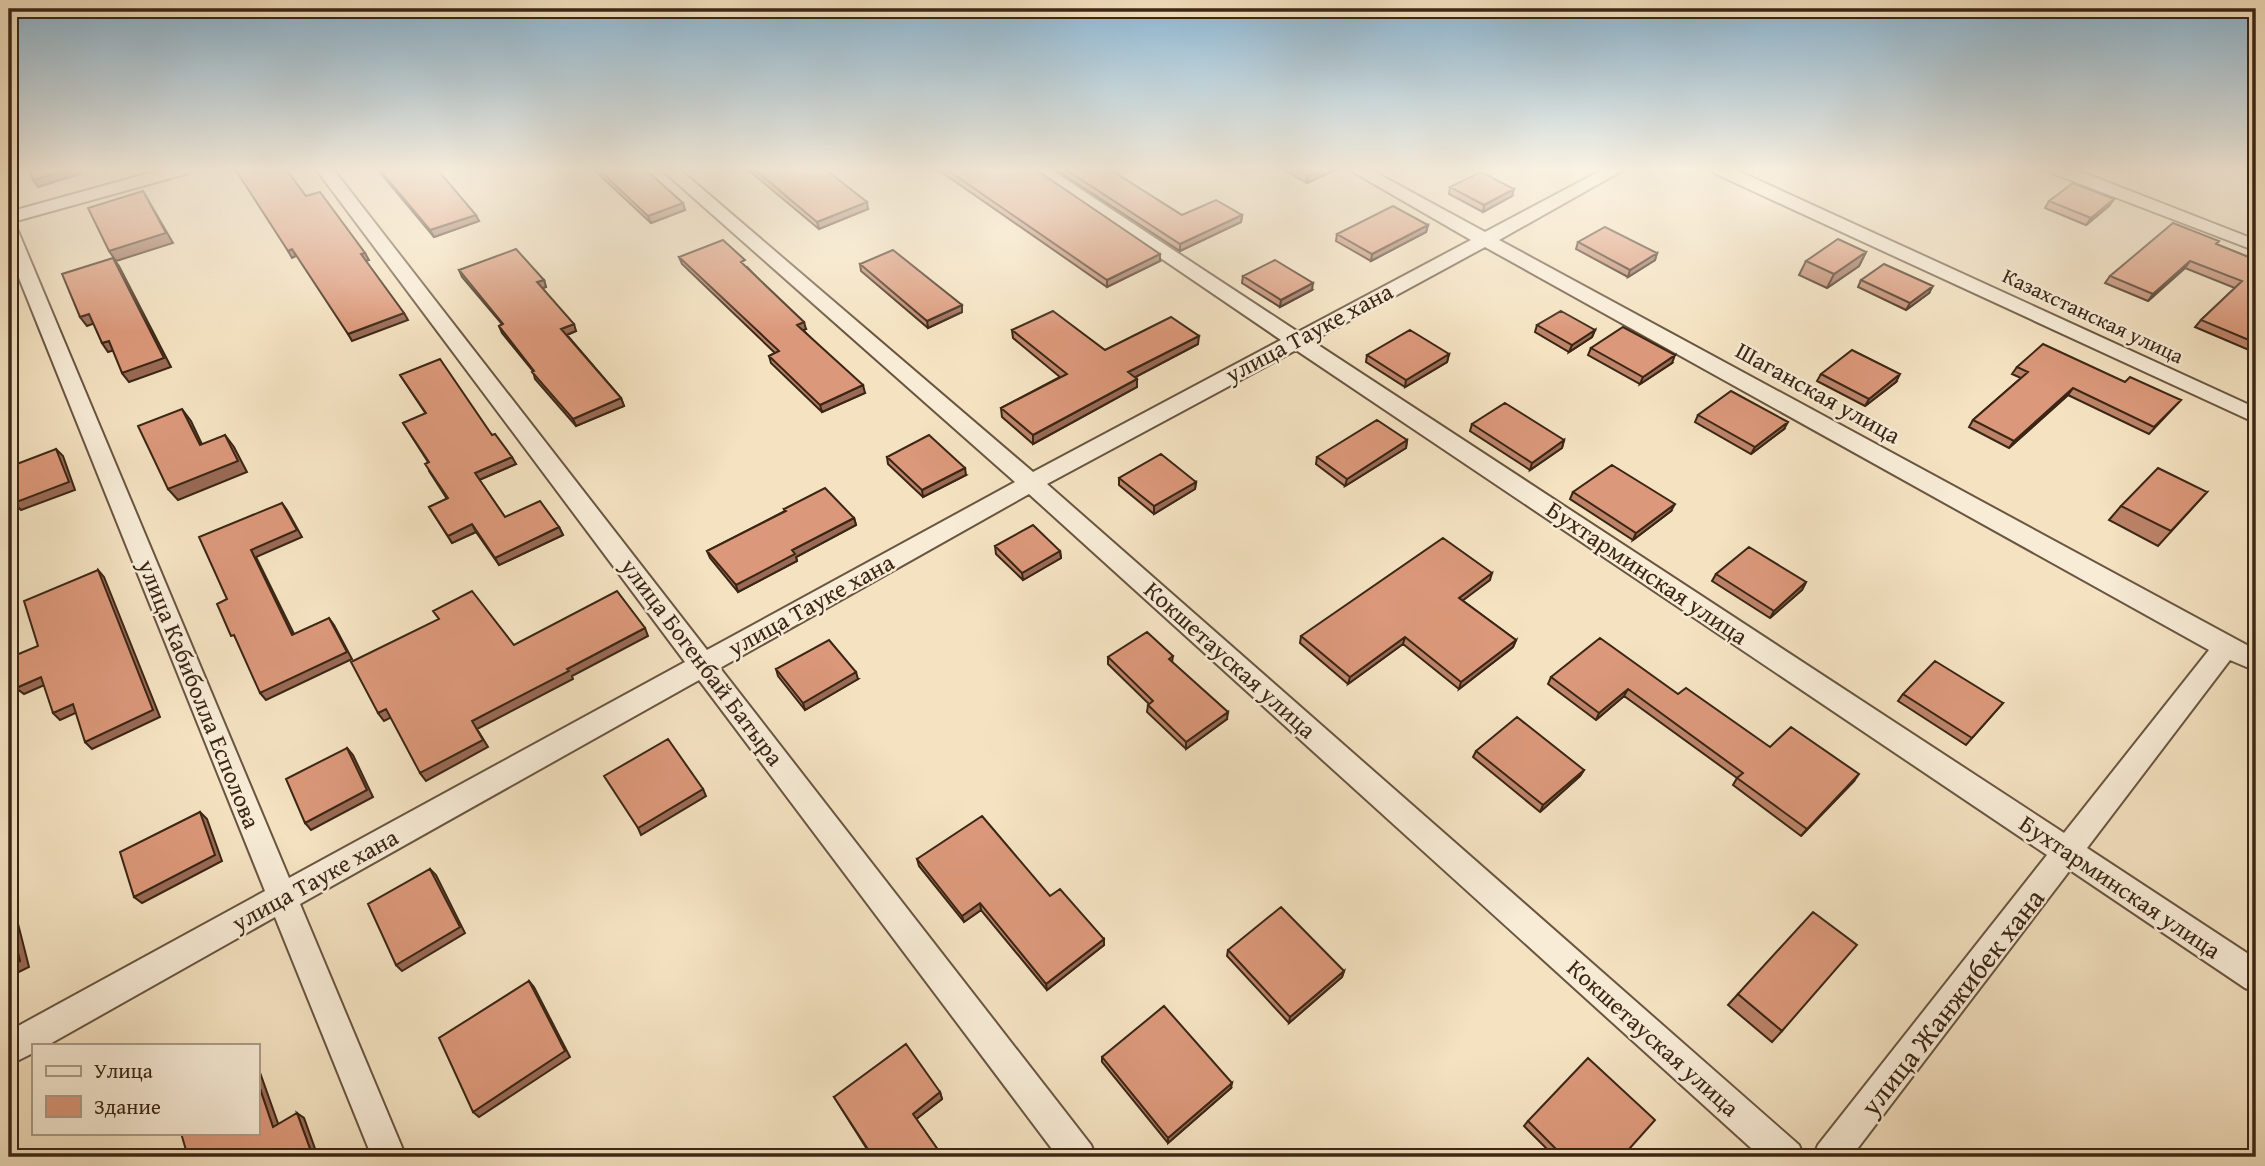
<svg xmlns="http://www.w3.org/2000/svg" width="2265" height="1166" viewBox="0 0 2265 1166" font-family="'Gentium Book Plus',serif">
	<rect width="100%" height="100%" fill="#f4e2c1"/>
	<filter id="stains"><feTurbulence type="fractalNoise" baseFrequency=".00286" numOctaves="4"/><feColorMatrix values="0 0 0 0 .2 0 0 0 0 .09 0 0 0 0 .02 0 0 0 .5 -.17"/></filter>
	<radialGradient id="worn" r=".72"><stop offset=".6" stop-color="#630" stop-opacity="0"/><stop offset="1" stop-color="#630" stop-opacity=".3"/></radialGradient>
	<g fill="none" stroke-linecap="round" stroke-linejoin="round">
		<defs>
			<path id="minor" d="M164,169h27l-2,4 -180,50v-11z
				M316,169h17l374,481 308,-168 -354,-313h18l354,303 248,-132 -251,-171h20l248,163 173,-92 -123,-71h21l116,63 119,-63h21l-126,71 757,410v21l-26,-11 -143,188 169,111v33l-11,-4 -175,-118 -219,287h-38l5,-12 229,-290 -751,-505 -249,134 752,661 5,12h-43l-732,-663 -309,174 371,477 5,12h-38l-359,-477 -399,224 106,253h-34l-97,-240 -227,128h-15v8l-24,12v-34l256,-140 -256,-638v-27l9,5 271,647 396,-216zM1485,247l724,403 -145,183 -752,-492z
				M1712,169h22l522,239v15l-542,-250z
				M2050,169h24l182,71v11l-204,-78z"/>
		</defs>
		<use href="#minor" stroke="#695540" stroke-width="4"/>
		<use href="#minor" fill="#f8ecd7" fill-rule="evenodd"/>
	</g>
	<path fill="#bc8369" stroke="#3b2615" stroke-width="2" d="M377,169h60l42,52 -45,16z
		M593,169h52l40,41 -34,13z
		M747,169h78l43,40 -49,20z
		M937,169h98l125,92 -53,26z
		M1055,169h54l73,46h60l-1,7 -61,29z
		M1282,169h55l-30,14z
		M1450,187l62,9 -29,16 -34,-18z
		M2114,199l-5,7 -23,19 -41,-17 4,-7z
		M1428,225l-2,7 -55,29 -35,-20 1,-7z
		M2219,241l-3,3 40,16v52l-3,2 3,2v37l-61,-26 6,-7 34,-32 -50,-20 -37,33 -43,-18 5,-7z
		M1578,242l79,11 -2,7 -27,17 -52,-28z
		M1866,252l-7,14 -32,22 -28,-13 7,-14z
		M679,257l68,10 59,62 -3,1 62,63 -43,19 -51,-49 -2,-7 6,-3 -93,-89z
		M860,264l102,41v7l-34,16 -67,-57z
		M459,270l85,10 2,7 -4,1 34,43 -9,4 54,63 3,8 -48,20 -41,-47 -2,-8 -31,-38 -3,-7 3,-2 -40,-47z
		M1243,276l69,14 -32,17 -38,-24z
		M1861,280l68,13 -23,17 -48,-23z
		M1537,325l58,5 -3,7 -23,15 -34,-20z
		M1012,330l93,20 93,-6 -63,33 2,10 -104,57 -31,-27 -1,-9 59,-31 -47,-39z
		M1591,348l81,15 -32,21 -52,-29z
		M1449,354l-2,8 -42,25 -39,-25 1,-7z
		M2017,367l108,15 56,18 -32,34 -81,-39 -59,53 -40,-21 4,-7 48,-42 -9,-4z
		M1821,374l75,8 -31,24 -48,-25z
		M400,375l92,60 24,29 -37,16 26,37 54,10 4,8 -64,30 -23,-33 -24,11 -23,-36 18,-8 -18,-28 -1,-9 -25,-39 23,-9z
		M1698,415l86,14 -33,25 -56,-32z
		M1472,424l92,16 -2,8 -32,22 -60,-39z
		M1407,440l-1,8 -61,38 -29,-22 1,-7z
		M887,457l79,18 -43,22 -35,-33z
		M1119,478l77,4 -1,7 -41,25 -35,-29z
		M1573,492l98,19 -38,29 -63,-41z
		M2207,492l-49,54 -49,-26 12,-14z
		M784,509l70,9 2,7 -60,32 1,4 -59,31 -28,-34 -3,-7 78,-40z
		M995,546l65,5 1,7 -38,22 -27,-26z
		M1716,574l90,8 -4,8 -32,28 -58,-37z
		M1490,580l-28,20 54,40 -3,7 -54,42 -56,-45 -55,40 -48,-41 1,-7z
		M1173,656l-1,6 55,57 -41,30 -39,-37 1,-7 1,-1 -41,-40v-7z
		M776,669l82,10 -53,31 -27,-34z
		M1551,677l127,17 92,53 84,34 -53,55 -68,-51 4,-7 -113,-82 -28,24 -48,-36z
		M1903,694l100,9 -37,42 -68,-44z
		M1476,751l108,19 -4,6 -40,36 -67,-55z
		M917,859l133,37 54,43v6l-57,45 -66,-80 -17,12 -45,-56z
		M1228,950l116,21 -2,6 -53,46 -62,-67z
		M1738,994l44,37 -10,11 -44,-37z
		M1102,1057l129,31 -63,55 -66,-81z
		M940,1092l2,7 -26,20 27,38h-71l-38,-60z
		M1528,1121l94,36h-67l-31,-31z"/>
	<path fill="#996a55" stroke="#3b2615" stroke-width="2" d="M70,169h7l3,5 -42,13 -5,-7z
		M1323,169h14l-30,14 1,-7z
		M1514,189l-2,7 -29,16 1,-7z
		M143,191l30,52 -57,18 -7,-10z
		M2114,199l-5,7 -23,19 5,-7z
		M867,202l1,7 -49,20 -2,-7z
		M683,203l2,7 -34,13 -3,-7z
		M476,215l3,6 -45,16 -4,-7z
		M1242,215l-1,7 -61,29v-7z
		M1428,225l-2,7 -55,29 1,-7z
		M292,249l4,7 -4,2 -4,-7z
		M1866,252l-7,14 -32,22 7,-14z
		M365,253l4,7 -4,1 -4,-7z
		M1657,253l-2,7 -27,17 2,-7z
		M1160,254v7l-53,26v-7z
		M113,258l6,8 52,101 -42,15 -7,-9z
		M2190,261l-5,7 -37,33 5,-7z
		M544,280l2,7 -6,2 -3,-7z
		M1313,283l-1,7 -32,17 1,-7z
		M1933,286l-4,7 -23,17 4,-7z
		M962,305v7l-34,16 -1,-7z
		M404,313l4,7 -56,21 -4,-7z
		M89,314l6,9 -8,3 -7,-9z
		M804,322l2,7 -7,3 -2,-7z
		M574,324l2,7 -12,5 -3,-7z
		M1595,330l-3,7 -23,15 3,-7z
		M1199,336l-1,8 -70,37v-9z
		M109,341l6,9 -7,2 -6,-9z
		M1449,354l-2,8 -42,25 1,-7z
		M1675,355l-3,8 -32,21 3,-7z
		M9,364l8,25 -8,3z
		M1900,374l-4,8 -31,24 4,-7z
		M1137,379v8l-104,57v-9z
		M863,385l2,8 -43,19 -2,-7z
		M2073,388l-5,7 -59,53 5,-7z
		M621,398l3,8 -48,20 -3,-7z
		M182,409l9,12 17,36 -8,-12z
		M1788,422l-4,7 -33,25 4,-7z
		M225,435l9,12 13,25 -69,28 -10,-11z
		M1407,440l-1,8 -61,38 2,-7z
		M1564,440l-2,8 -32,22 2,-7z
		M56,449l7,7 12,34 -54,20 -7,-7z
		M512,457l4,7 -37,16 -4,-7z
		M965,468l1,7 -43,22 -1,-7z
		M1196,482l-1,7 -41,25v-8z
		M282,503l5,7 15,27 -46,20 42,85 -6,-7 -41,-85z
		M1675,504l-4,7 -38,29 3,-7z
		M854,518l2,7 -60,32 1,4 -59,31 -2,-7 56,-35z
		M472,524l4,8 -24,11 -4,-7z
		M559,527l4,8 -64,30 -4,-7z
		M1060,551l1,7 -38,22 -1,-7z
		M98,570l6,7 56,140 -68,32 -7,-7z
		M1492,573l-2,7 -33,25 2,-7z
		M1806,582l-4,8 -32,28 4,-7z
		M329,618l5,7 18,34 -86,41 -6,-7z
		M645,628l3,8 -76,40 1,3 -96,50 11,18 -62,34 -6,-8 52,-52 95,-52z
		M1405,637l-2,7 -55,40 2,-7z
		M1516,640l-3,7 -54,42 2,-7z
		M856,672l2,7 -53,31 -2,-7z
		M41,677l8,6 -25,11 -8,-6z
		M1628,689l-4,7 -28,24 3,-7z
		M73,704l7,7 -20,9 -7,-7z
		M386,709l6,8 -8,4 -6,-8z
		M1228,712l-1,7 -41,30v-7z
		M347,748l6,7 20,42 -62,33 -6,-7z
		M1584,770l-4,6 -40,36 3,-7z
		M1859,774l-5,7 -53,55 6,-7z
		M703,789l3,7 -65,39 -3,-7z
		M200,812l7,7 15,42 -80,42 -8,-6z
		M430,869l6,6 29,58 -63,38 -6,-6z
		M980,903l1,7 -17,12 -2,-6z
		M9,907l6,5 14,55 -20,10z
		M1104,939v6l-57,45 -1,-6z
		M1344,971l-2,6 -53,46 1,-6z
		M529,981l5,6 36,70 -91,60 -6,-5z
		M257,1064l24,68 -8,-5 -16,-47z
		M1232,1083l-1,5 -63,55v-5z
		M940,1092l2,7 -27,21 -2,-6z
		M297,1113l7,5 14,39h-5z"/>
	<path fill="#db987a" stroke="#3b2615" stroke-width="2" d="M29,169h41l-37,11z
		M235,169h51l20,27 14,-4 45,61 -4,1 43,59 -56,21 -56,-85 -4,2z
		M379,169h58l39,46 -46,15z
		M598,169h47l38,34 -35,13z
		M754,169h71l42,33 -50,20z
		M946,169h89l125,85 -53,26z
		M1065,169h44l73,46 34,-15 26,15 -62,29z
		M1295,169h28l-15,7z
		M1481,172l33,17 -30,16 -34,-18z
		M2073,183l41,16 -23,19 -42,-17z
		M143,191l23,42 -57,18 -21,-43z
		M1393,206l35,19 -56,29 -35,-20z
		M2173,223l46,18 -3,3 40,16v50l-3,4 3,2v27l-55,-23 41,-39 -52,-20 -37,33 -43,-18z
		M1605,227l52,26 -27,17 -52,-28z
		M1838,239l28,13 -32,22 -28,-13z
		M723,240l22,20 -4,2 63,60 -7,3 66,60 -43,20 -51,-49 10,-5 -100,-94z
		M516,249l28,31 -7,2 37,42 -13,5 60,69 -48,21 -41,-47 2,-1 -35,-45 4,-2 -44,-54z
		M893,250l69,55 -35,16 -67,-57z
		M113,258l51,100 -42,15 -13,-32 -7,2 -13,-29 -9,3 -18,-43z
		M1275,260l38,23 -32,17 -38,-24z
		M1884,264l49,22 -23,17 -49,-23z
		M1053,311l52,39 66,-33 28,19 -71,36 9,7 -104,56 -32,-27 66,-34 -55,-44z
		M1561,311l34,19 -23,15 -35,-20z
		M1623,327l52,28 -32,22 -52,-29z
		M1410,330l39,24 -43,26 -39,-25z
		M2043,344l82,38 5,-5 51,23 -27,27 -81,-39 -59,53 -41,-21 55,-48 -11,-5z
		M1852,350l48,24 -31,25 -48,-25z
		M440,359l52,76 3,-1 17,23 -37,16 30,44 35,-16 19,26 -64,31 -23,-34 -24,12 -19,-29 19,-9 -23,-34 4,-2 -26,-39 23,-10 -26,-38z
		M1731,391l57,31 -33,25 -57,-32z
		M1505,403l59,37 -32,23 -60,-39z
		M182,409l18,36 25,-10 13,26 -70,28 -30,-63z
		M1377,420l30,20 -60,39 -30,-22z
		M929,435l36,33 -43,22 -35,-33z
		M56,449l13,33 -55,21 -5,-18v-18z
		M1161,454l35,28 -42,24 -35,-28z
		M1612,465l63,39 -39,29 -63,-41z
		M2158,468l49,24 -36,39 -50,-25z
		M825,488l29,30 -62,32 3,4 -59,31 -29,-34 79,-40 -2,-2z
		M282,503l15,27 -46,20 41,85 37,-17 18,34 -87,41 -26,-58 -3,1 -14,-32 10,-5 -28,-62z
		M1033,525l27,26 -38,22 -27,-27z
		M1443,538l49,35 -33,25 57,42 -55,42 -56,-45 -55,40 -49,-41z
		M1749,547l57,35 -32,29 -58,-37z
		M98,570l55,140 -68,32 -12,-38 -20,9 -12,-36 -25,11 -7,-25v-5l29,-12 -14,-45z
		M472,591l42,54 103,-54 28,37 -78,41 2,2 -97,50 11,19 -63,33 -34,-64 -8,4 -27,-51 88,-43 -6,-8z
		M1147,632l26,24 -4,3 59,53 -42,30 -38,-37 5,-4 -45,-44z
		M1600,638l78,56 8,-6 84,59 21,-20 68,47 -52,55 -70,-51 6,-5 -115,-84 -29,24 -48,-36z
		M829,640l27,32 -53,31 -27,-34z
		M1935,661l68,42 -31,35 -69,-44z
		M1517,717l67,53 -41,35 -67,-54z
		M668,739l35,50 -65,39 -34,-52z
		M347,748l20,42 -62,33 -19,-44z
		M200,812l15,43 -81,42 -14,-45z
		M982,816l68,80 10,-7 44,50 -58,45 -66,-81 -18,13 -45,-57z
		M430,869l30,58 -64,38 -28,-61z
		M1281,907l63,64 -54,46 -62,-67z
		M1813,912l44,33 -75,86 -44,-37z
		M9,915l11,46 -11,6z
		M529,981l36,70 -92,61 -34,-74z
		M1164,1006l68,77 -64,55 -66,-81z
		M906,1044l34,48 -27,22 30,43h-70l-39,-60z
		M1588,1058l67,62 -33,37h-58l-36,-36z
		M257,1080l16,47 24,-14 16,44h-125l-7,-24h76z"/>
	<linearGradient id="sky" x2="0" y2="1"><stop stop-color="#8ab7d5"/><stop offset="0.51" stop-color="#faf2e3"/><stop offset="1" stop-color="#faf2e3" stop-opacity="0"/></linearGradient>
	<rect width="2265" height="332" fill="url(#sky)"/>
	<g text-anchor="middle" stroke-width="5" stroke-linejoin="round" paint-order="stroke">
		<g font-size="21" fill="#3b2615" stroke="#f8ecd7">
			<text transform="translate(2093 316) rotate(25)" y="7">Казахстанская улица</text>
		</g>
		<g font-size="24" fill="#3b2615" stroke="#f8ecd7">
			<text transform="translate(1309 333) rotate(-28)" y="8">улица Тауке хана</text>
			<text transform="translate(1818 393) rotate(29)" y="8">Шаганская улица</text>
			<text transform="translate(1647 573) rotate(34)" y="8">Бухтарминская улица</text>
			<text transform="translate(811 605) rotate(-29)" y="8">улица Тауке хана</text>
			<text transform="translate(1230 660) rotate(42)" y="8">Кокшетауская улица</text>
			<text transform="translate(702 662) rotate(53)" y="8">улица Богенбай Батыра</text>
			<text transform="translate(199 694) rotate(68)" y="8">улица Кабиболла Есполова</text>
			<text transform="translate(315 880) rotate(-29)" y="8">улица Тауке хана</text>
			<text transform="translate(2120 887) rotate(34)" y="8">Бухтарминская улица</text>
			<text transform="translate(1653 1038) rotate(42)" y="8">Кокшетауская улица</text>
		</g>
		<g font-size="28" fill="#3b2615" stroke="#f8ecd7">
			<text transform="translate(1952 1002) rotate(-52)" y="10">улица Жанжибек хана</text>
		</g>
	</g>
	<rect width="2265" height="1166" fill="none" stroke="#f4e2c1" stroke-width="35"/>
	<rect x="10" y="10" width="2244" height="1145" fill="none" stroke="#3b2615" stroke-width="3.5"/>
	<rect x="18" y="18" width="2230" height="1131" fill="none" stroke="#3b2615" stroke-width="2"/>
	<rect x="32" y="1044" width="228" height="91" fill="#f8ecd7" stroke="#ac9d89" stroke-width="2"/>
	<rect x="46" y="1066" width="35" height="10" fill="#f8ecd7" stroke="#ac9d89" stroke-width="2"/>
	<text x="94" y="1078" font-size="21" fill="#3b2615">Улица</text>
	<rect x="46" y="1096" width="35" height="21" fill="#db987a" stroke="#ac9d89" stroke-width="2"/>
	<text x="94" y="1114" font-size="21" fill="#3b2615">Здание</text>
	<rect width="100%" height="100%" filter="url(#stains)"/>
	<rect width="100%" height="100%" fill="url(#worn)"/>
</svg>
